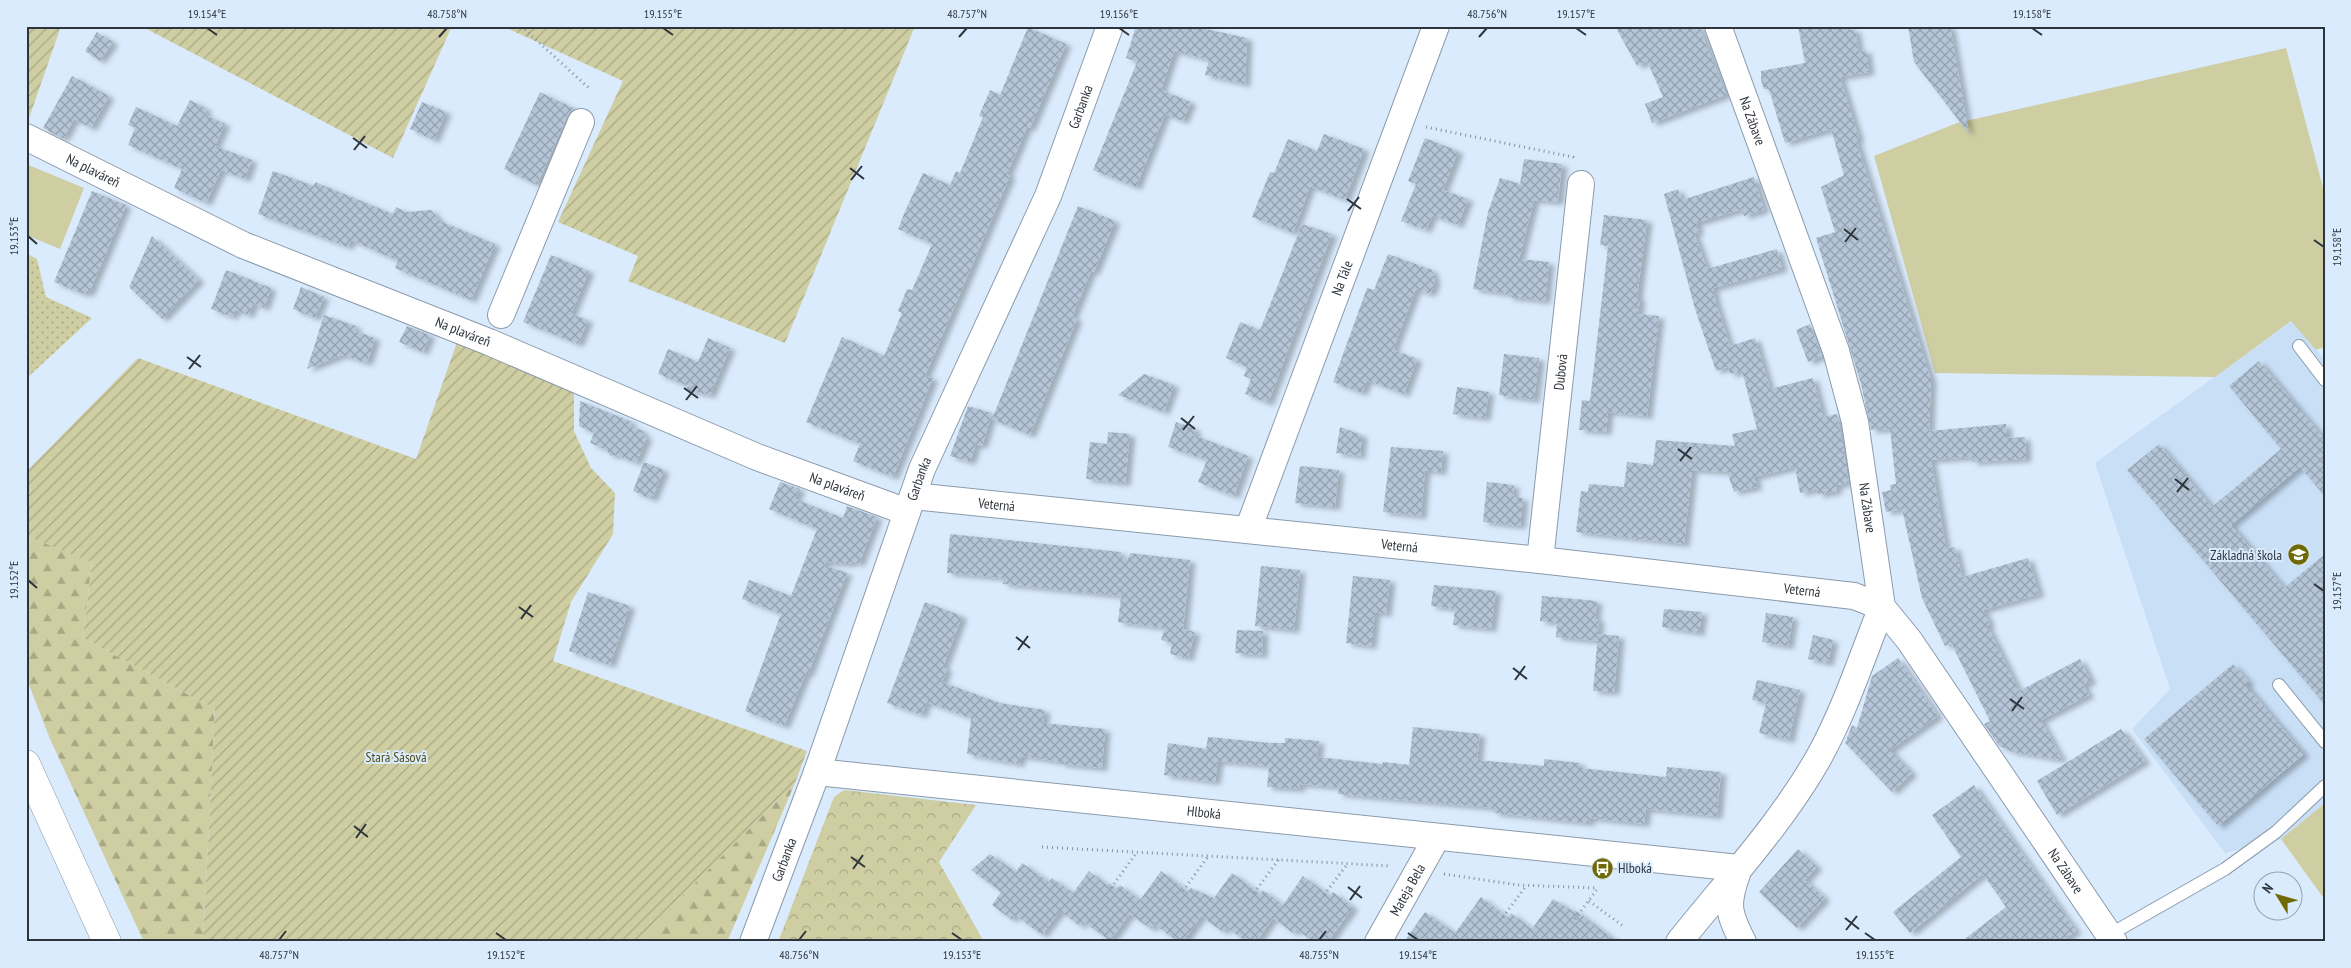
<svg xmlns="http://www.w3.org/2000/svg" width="2351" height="968" viewBox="0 0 2351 968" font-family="'PT Sans Narrow',sans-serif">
	<defs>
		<pattern id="grass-dots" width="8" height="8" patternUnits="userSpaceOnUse" patternTransform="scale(1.25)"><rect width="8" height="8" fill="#cfcea2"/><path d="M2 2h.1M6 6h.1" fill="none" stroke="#a8a885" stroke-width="1.8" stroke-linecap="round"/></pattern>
		<pattern id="forest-firs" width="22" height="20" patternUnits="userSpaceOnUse" patternTransform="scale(1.25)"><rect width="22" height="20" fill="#cfcea2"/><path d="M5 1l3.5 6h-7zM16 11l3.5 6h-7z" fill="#a8a885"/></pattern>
		<pattern id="park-crowns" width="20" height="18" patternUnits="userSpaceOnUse" patternTransform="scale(1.25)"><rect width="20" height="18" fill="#cfcea2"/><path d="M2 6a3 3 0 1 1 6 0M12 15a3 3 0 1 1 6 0" fill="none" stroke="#a8a885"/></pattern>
		<pattern id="garden-furrows" width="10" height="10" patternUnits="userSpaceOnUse" patternTransform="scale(1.25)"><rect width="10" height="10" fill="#cfcea2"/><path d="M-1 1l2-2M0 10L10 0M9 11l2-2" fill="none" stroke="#a8a885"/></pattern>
		<pattern id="building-cross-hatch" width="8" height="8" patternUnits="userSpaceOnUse" patternTransform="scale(1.25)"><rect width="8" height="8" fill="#b4c5d7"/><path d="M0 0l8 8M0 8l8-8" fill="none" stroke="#93a1b0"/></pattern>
		<filter id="shadow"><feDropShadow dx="5.5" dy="3" stdDeviation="2.5" flood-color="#0004"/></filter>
	</defs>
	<rect width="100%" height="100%" fill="#daebfd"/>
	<path fill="#c9dff6" d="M2292,321l33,39v443l-44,36 -56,14 -93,-124 38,-40 -75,-226z"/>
	<path fill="url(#grass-dots)" d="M26,253l11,6 9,38 46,21 -66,61z"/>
	<path fill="url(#forest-firs)" d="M26,536l66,25 -9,77 132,71 -12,233h-59l-94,-203 -24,-62z
		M795,783l-68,159h-91z"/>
	<path fill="url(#park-crowns)" d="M844,790l132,15 -37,57 45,80h-206l56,-145z"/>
	<path fill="url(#garden-furrows)" d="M26,26h35l-35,101z
		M141,26h311l-59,132z
		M502,26h413l-130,317 -157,-62 10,-25 -80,-34 65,-141z
		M457,342l117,47v42l17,37 24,25 -2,41 -42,68 -18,59 254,90 -12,32 -159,159h-433l12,-233 -132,-71 9,-76 -66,-26v-64l112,-114 278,101z"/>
	<path fill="#cfcea2" d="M2286,48l39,147v152l-9,3 -25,-29 -76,56 -280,-4 -61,-217 83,-33z
		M26,164l58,24 -24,61 -34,-14z
		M2325,803v97l-44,-61z"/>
	<path fill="url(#building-cross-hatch)" filter="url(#shadow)" d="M1136,26h57l54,12 -2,46 -40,-9 4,-15 -35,-9 -13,39 30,12 -8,19 -18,-7 -29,73 -43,-17 44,-108 -11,-4z
		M1615,26h84l27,69 -74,28 -7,-19 18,-7 -16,-36 -10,5z
		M1798,26h51l1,4 5,-1 4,22 7,-1 3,22 -29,5 19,62 -3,1 75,240 -2,51 77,-7 1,14 18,-1 1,22 -54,3v-5l-41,3 15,89 9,-2 7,30 66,-19 11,36 -56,16 7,14 -3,1 32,66 61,-32 11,22 -8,4 6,10 -48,25 21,40 -49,-8 -14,-6 -15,-22 6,-3 -39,-78 -6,3 -23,-48 -20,-89 -16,3 -4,-20 9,-2 -1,-5 6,-1 -6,-55 -19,1 -10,-46 -45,-146 19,-6 -14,-45 23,-12 -13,-46 -46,14 -16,-54h-5l-3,-9v-9l44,-8z
		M1908,26h42l19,108 -55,-72z
		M1028,27l38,17 -36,84 -3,-1 -20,47 3,2 -85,200 8,2 -40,99 -40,-16 7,-17 -54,-22 36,-85 42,19 18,-43 -4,-2 9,-22 5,1 20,-46 -34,-15 8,-20 17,-36 27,12 6,-14 4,2 23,-56 -4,-1 11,-26 10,5z
		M97,32l16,10 -13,19 -15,-10z
		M72,76l37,20 -18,32 -17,-9 -11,20 -20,-11z
		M540,92l33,16 -6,8 -30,69 -33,-16z
		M190,100l17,9 -3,5 21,10 -10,22 37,14 -7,19 -24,-9 -15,33 -32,-15 8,-19 -54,-24 7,-17 -7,-3 8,-18 41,19z
		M422,102l24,10 -12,28 -24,-11z
		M1324,134l40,15 -19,51 -35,-14 -17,47 -41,-16 18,-45 4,1 14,-34 29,12z
		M1425,138l33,13 -15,39 25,9 -10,26 -26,-10 -6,15 -25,-9 15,-37 -8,-3z
		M1524,159l38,5 -4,38 -24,-2 -15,59 30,3 -4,39 -37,-4v-3l-35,-5 15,-77 12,-34 20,6z
		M273,171l41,15 1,-4 78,32 3,-7 10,5 25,-2 9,11 55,23 -24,56 -76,-32 3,-7 -47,-21 -3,7 -90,-33z
		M1754,177l10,33 -20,6 -2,-7 -46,14 3,9 -5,1 13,36 70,-20 5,20 -69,19 3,15 14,43 25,-8 15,51 43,-11 10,39 14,-3 12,69 -13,2 1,6 -19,4 -1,-6 -17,4 -5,-26 -41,10 3,10 -23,5 -7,-20 -35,-2 -8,74 -108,-12 5,-41 7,1 1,-8 35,3 3,-25 26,3 3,-25 79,6 -3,-12 25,-5 -15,-58 -12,3 -2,-7 -12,4 -21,-62 -31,-115 14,-5 4,11z
		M92,191l34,14 -37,88h-8l-27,-11z
		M1078,206l37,15 -21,51 -3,-1 -19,46 5,2 -47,116 -38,-16z
		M1604,215l43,5 -10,78h3l-2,16 21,2 -12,100 -39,-4 -2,20 -27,-2 3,-30 8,1 18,-155 -8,-1z
		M1302,224l30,10 -64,169 -23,-9 6,-15 -7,-3 3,-9 -21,-9 14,-36 20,8z
		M152,236l47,44 -37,39 -33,-32z
		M1388,254l44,16 3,12 -5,12 -14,-5 -21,55 -1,6 23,9 -13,35 -37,-14 -5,13 -29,-11 34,-94 7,2z
		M551,255l38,16 -18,43 17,6 -10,24 -55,-22z
		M226,270l45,18 -7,20 -11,-5 -4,12 -14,-5 -3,7 -21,-8z
		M301,287l23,10 -9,21 -22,-9z
		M324,315l32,11 -1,5 20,7 -8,25 -25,-8 -35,14z
		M1810,324l12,32 -14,6 -12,-32z
		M407,326l23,9 -7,17 -24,-10z
		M708,338l22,10 -20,47 -24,-5 2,-4 -30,-12 10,-25 30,13z
		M1504,354l35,4 -5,42 -35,-5z
		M2259,361l66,79v56l-25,-29 -69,58 53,63 41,-34v151l-198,-235 32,-26 53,63 69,-58 -52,-63z
		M1144,374l30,11 -10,27 -46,-17z
		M1457,387l32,5 -4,26 -32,-4z
		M580,401l52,21 -2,4 14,5 -2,4 5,2 -11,26 -19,-8 -7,1 -3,-6 -17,-7 4,-10 -15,-7z
		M968,406l24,7 -10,33 -6,-2 -6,18 -20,-6z
		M1176,422l20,7 -2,6 54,21 -14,40 -36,-14 9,-22 -39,-13z
		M1340,427l22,8 -2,21 -24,-3z
		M1108,432l22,2 -5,49 -39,-4 4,-37 17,2z
		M1391,447l52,4 -2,21 -16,-2 -4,46 -38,-4z
		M644,462l20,8 -12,29 -19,-8z
		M1300,466l39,4 -4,37 -40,-4z
		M780,482l20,7 -5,10 48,19 4,-12 30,11 -18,47 -7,-3 -1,3 -26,-2 -1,3 23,8 -39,101 -2,-1 -22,53 -39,-15 36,-97 -39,-15 7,-19 42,16 26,-67 -48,-20z
		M1487,482l27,3 -1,12 10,1 -3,28 -37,-4z
		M950,534l171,18v5l7,2 2,-6 60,7 -7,69 12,3 -7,26 -18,-4 2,-11 -11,-3 4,-12 -47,-6 3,-26 -118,-12v-6l-56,-5z
		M1261,566l39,4 -6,60 -39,-4z
		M1353,576l37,4 -4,34 -11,-2 -4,34 -25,-3z
		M1434,585l62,6 -5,38 -38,-4 2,-16 -24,-3z
		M588,592l42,14 -20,59 -41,-14z
		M1542,596l55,5 -2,18h4l-2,22 -41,-4 1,-14 -17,-2z
		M925,602l37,14 -19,51 4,2 -5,13 58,21 45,7 -2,13 62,6 -3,39 -41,-4v-2l-40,-6 -2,8 -52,-10 4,-36 -45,-16 -4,13 -35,-12z
		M1664,609l38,3 -3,21 -37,-6z
		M1766,613l27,4 -5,29 -26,-4z
		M1237,630l26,1 -1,24 -27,-2z
		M1598,634l21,2 -5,56 -21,-1z
		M1813,635l20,5 -5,23 -20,-4z
		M1898,658l40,58 -48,34 22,23 -20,19 -47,-49 7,-18 5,3 15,-52z
		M2233,664l16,18 -3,3 58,69 -86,72 -74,-87z
		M1757,680l43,10 -11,50 -30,-7 7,-30 -14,-3z
		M1413,727l67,7 -3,26 67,6v-7l36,4v5l86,9 1,-10 54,5 -4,44 -71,-7 -2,15 -54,-6 -1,5 -95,-10v-5l-156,-14 1,-7 -39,-3 -1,5 -32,-2 2,-21 -51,-5 -3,21 -51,-7 4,-32 38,6 2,-12 63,6h14v-5l34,3 -2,16 65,7 1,-2 26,3z
		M2121,729l24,32 -88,54 -20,-34z
		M1974,785l102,146 -15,11h-100l45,-35 -23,-33 -73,59 -17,-21 68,-55 -29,-42z
		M1798,849l19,18 -12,13 20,18 -28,30 -38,-36z
		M990,854l26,18 6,-9 27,19 3,-4 21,15 16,-22 18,14 2,-2 8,6 3,-4 20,15 -30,41 -27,-20 -3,5 -20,-15 -18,24 -27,-20 -3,5 -20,-15 9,-13 -30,-22z
		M1161,871l27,21 3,-4 23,10 18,-25 28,21 3,-4 20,15 20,-29 27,20 3,-4 20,15 -25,35h-14l-18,-13 -3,4 -20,-15 -17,24h-9l-21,-15 -3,5 -22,-16 -18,26h-5l-24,-18 -3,5 -21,-15z
		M1481,897l27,21 3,-5 21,16 21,-30 21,13 1,-2 43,32h-214l21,-30 30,21z"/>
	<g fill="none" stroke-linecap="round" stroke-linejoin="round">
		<defs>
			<path id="service" d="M2299,346l26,34
				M2279,685l46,57
				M2109,935l116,-66 51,-37 49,-46"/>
			<g id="minor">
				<path id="s1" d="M1718,26l118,325 19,71 27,185 27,33 205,302"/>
				<path id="s2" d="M26,137l217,108 246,97 268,115 150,55"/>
				<path d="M501,315l80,-193"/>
				<path id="s3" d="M913,496l627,64 314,36 28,11"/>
				<path id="s4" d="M1248,530l188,-504"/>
				<path id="s5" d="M1540,560l41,-376"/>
				<path id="s6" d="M817,772l922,96"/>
				<path d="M1737,874c-11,30 -9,39 6,68"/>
				<path id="s7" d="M753,942l64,-170 105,-303 126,-273 62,-170"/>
				<path id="s8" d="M1378,942l59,-105"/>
				<path d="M1679,942c48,-60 102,-118 140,-185 26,-47 43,-100 63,-150"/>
			</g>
			<path id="tertiary" d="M26,764l81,178"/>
		</defs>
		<use href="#service" stroke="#8b9bac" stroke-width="14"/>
		<use href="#minor" stroke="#8b9bac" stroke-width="28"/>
		<use href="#tertiary" stroke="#8b9bac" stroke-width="29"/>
		<path stroke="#84919d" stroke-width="3" stroke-dasharray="1 4" stroke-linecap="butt" d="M521,26l70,64
			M1426,127l147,30 3,3
			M1042,847l349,19
			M1444,874l74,11 80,3
			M1111,888l26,-36
			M1183,891l26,-36
			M1254,893l25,-34
			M1324,895l24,-32
			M1589,901l34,25
			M1503,917l23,-31
			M1575,919l23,-31"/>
		<use href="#service" stroke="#fff" stroke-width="12"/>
		<use href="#minor" stroke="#fff" stroke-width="26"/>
		<use href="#tertiary" stroke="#fff" stroke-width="28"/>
	</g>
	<path fill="none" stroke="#2d343b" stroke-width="2" d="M207,28l10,7M663,28l10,7M1119,28l10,7M1576,28l10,7M2032,28l10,7M439,37l8,-9M959,37l8,-9M1479,37l8,-9M353,138l14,10M354,150l11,-14M850,168l14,11M851,180l11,-14M1347,199l14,10M1348,211l11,-14M1844,229l14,11M28,236l9,8M2314,240l10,7M1845,242l11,-14M187,357l14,10M189,369l11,-14M684,388l14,10M686,400l11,-14M1181,418l14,11M1183,430l11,-14M1678,449l14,10M1680,461l11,-14M2175,479l14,11M2177,492l11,-14M28,580l9,8M2314,584l10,7M519,607l14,10M521,619l10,-14M1016,637l14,11M1018,650l10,-14M1513,668l14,11M1515,680l10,-14M2010,699l14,10M2012,711l10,-14M354,826l14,11M356,838l10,-14M851,857l14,10M853,869l10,-14M1348,887l14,11M1350,900l10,-14M1845,918l14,11M1846,930l11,-14M496,933l10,7M952,933l10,7M1408,933l10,7M1865,933l10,7M279,940l7,-9M799,940l7,-9M1319,940l7,-9"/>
	<defs>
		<symbol id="school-disc" viewBox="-11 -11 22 22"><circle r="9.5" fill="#6f6a05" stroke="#daebfd"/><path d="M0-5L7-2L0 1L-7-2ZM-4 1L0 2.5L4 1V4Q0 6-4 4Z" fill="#fff"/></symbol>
		<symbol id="bus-disc" viewBox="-11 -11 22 22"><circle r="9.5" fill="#6f6a05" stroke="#daebfd"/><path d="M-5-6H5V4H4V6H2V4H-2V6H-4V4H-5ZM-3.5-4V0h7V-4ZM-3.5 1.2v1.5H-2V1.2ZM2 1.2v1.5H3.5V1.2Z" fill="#fff"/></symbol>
	</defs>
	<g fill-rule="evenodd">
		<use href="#school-disc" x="2286" y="542" width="25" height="25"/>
		<use href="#bus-disc" x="1590" y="856" width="25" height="25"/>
	</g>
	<g text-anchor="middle" stroke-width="4" stroke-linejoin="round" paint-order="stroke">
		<g font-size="14" fill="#2d343b" stroke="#daebfd">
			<text dy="5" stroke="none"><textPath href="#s7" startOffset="898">Garbanka</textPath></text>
			<text dy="5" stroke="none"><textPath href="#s1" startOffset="101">Na Zábave</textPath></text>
			<text dy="5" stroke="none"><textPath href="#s2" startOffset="75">Na plaváreň</textPath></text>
			<text dy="5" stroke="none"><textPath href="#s4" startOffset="269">Na Tále</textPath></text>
			<text dy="5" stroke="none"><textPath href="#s2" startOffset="479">Na plaváreň</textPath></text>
			<text dy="5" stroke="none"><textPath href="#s5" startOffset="189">Dubová</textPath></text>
			<text dy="5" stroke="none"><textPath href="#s7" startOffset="492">Garbanka</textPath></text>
			<text dy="5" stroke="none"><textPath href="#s2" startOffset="884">Na plaváreň</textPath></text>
			<text dy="5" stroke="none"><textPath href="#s3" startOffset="84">Veterná</textPath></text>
			<text dy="5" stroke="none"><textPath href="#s1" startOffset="506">Na Zábave</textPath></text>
			<text dy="5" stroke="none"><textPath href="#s3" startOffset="489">Veterná</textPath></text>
			<text dy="5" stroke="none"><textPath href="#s3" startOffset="894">Veterná</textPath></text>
			<text dy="5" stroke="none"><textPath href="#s6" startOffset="389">Hlboká</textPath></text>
			<text dy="5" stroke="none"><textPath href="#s7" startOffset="88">Garbanka</textPath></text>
			<text dy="5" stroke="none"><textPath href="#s1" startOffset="928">Na Zábave</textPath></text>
			<text dy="5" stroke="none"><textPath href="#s8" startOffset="60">Mateja Bela</textPath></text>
		</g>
		<g font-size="14" fill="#2d343b" stroke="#daebfd" text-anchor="end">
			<text x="2282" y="560">Základná škola</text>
			<text x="1618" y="873" text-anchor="start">Hlboká</text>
		</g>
		<g font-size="14" fill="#504d15" stroke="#daebfd">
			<text x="396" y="762">Stará Sásová</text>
		</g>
	</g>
	<rect width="2351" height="968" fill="none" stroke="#daebfd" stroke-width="55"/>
	<g transform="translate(2278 896) rotate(307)"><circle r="24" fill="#daebfd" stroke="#95a2af"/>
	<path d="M0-4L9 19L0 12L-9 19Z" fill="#6f6a05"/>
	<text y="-8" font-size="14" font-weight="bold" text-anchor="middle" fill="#2d343b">N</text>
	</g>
	<rect x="28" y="28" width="2296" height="912" fill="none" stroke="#2d343b" stroke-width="2"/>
	<g font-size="12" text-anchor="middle" fill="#2d343b">
		<text x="207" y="18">19.154°E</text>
		<text x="447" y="18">48.758°N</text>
		<text x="663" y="18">19.155°E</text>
		<text x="967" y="18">48.757°N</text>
		<text x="1119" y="18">19.156°E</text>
		<text x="1487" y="18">48.756°N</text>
		<text x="1576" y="18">19.157°E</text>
		<text x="2032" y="18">19.158°E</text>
		<text transform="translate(14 236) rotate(-90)" y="4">19.153°E</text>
		<text transform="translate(2337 247) rotate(-90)" y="4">19.158°E</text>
		<text transform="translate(14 580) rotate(-90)" y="4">19.152°E</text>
		<text transform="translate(2337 591) rotate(-90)" y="4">19.157°E</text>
		<text x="279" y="959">48.757°N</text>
		<text x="506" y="959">19.152°E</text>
		<text x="799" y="959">48.756°N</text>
		<text x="962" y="959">19.153°E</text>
		<text x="1319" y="959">48.755°N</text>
		<text x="1418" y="959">19.154°E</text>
		<text x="1875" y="959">19.155°E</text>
	</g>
</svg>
